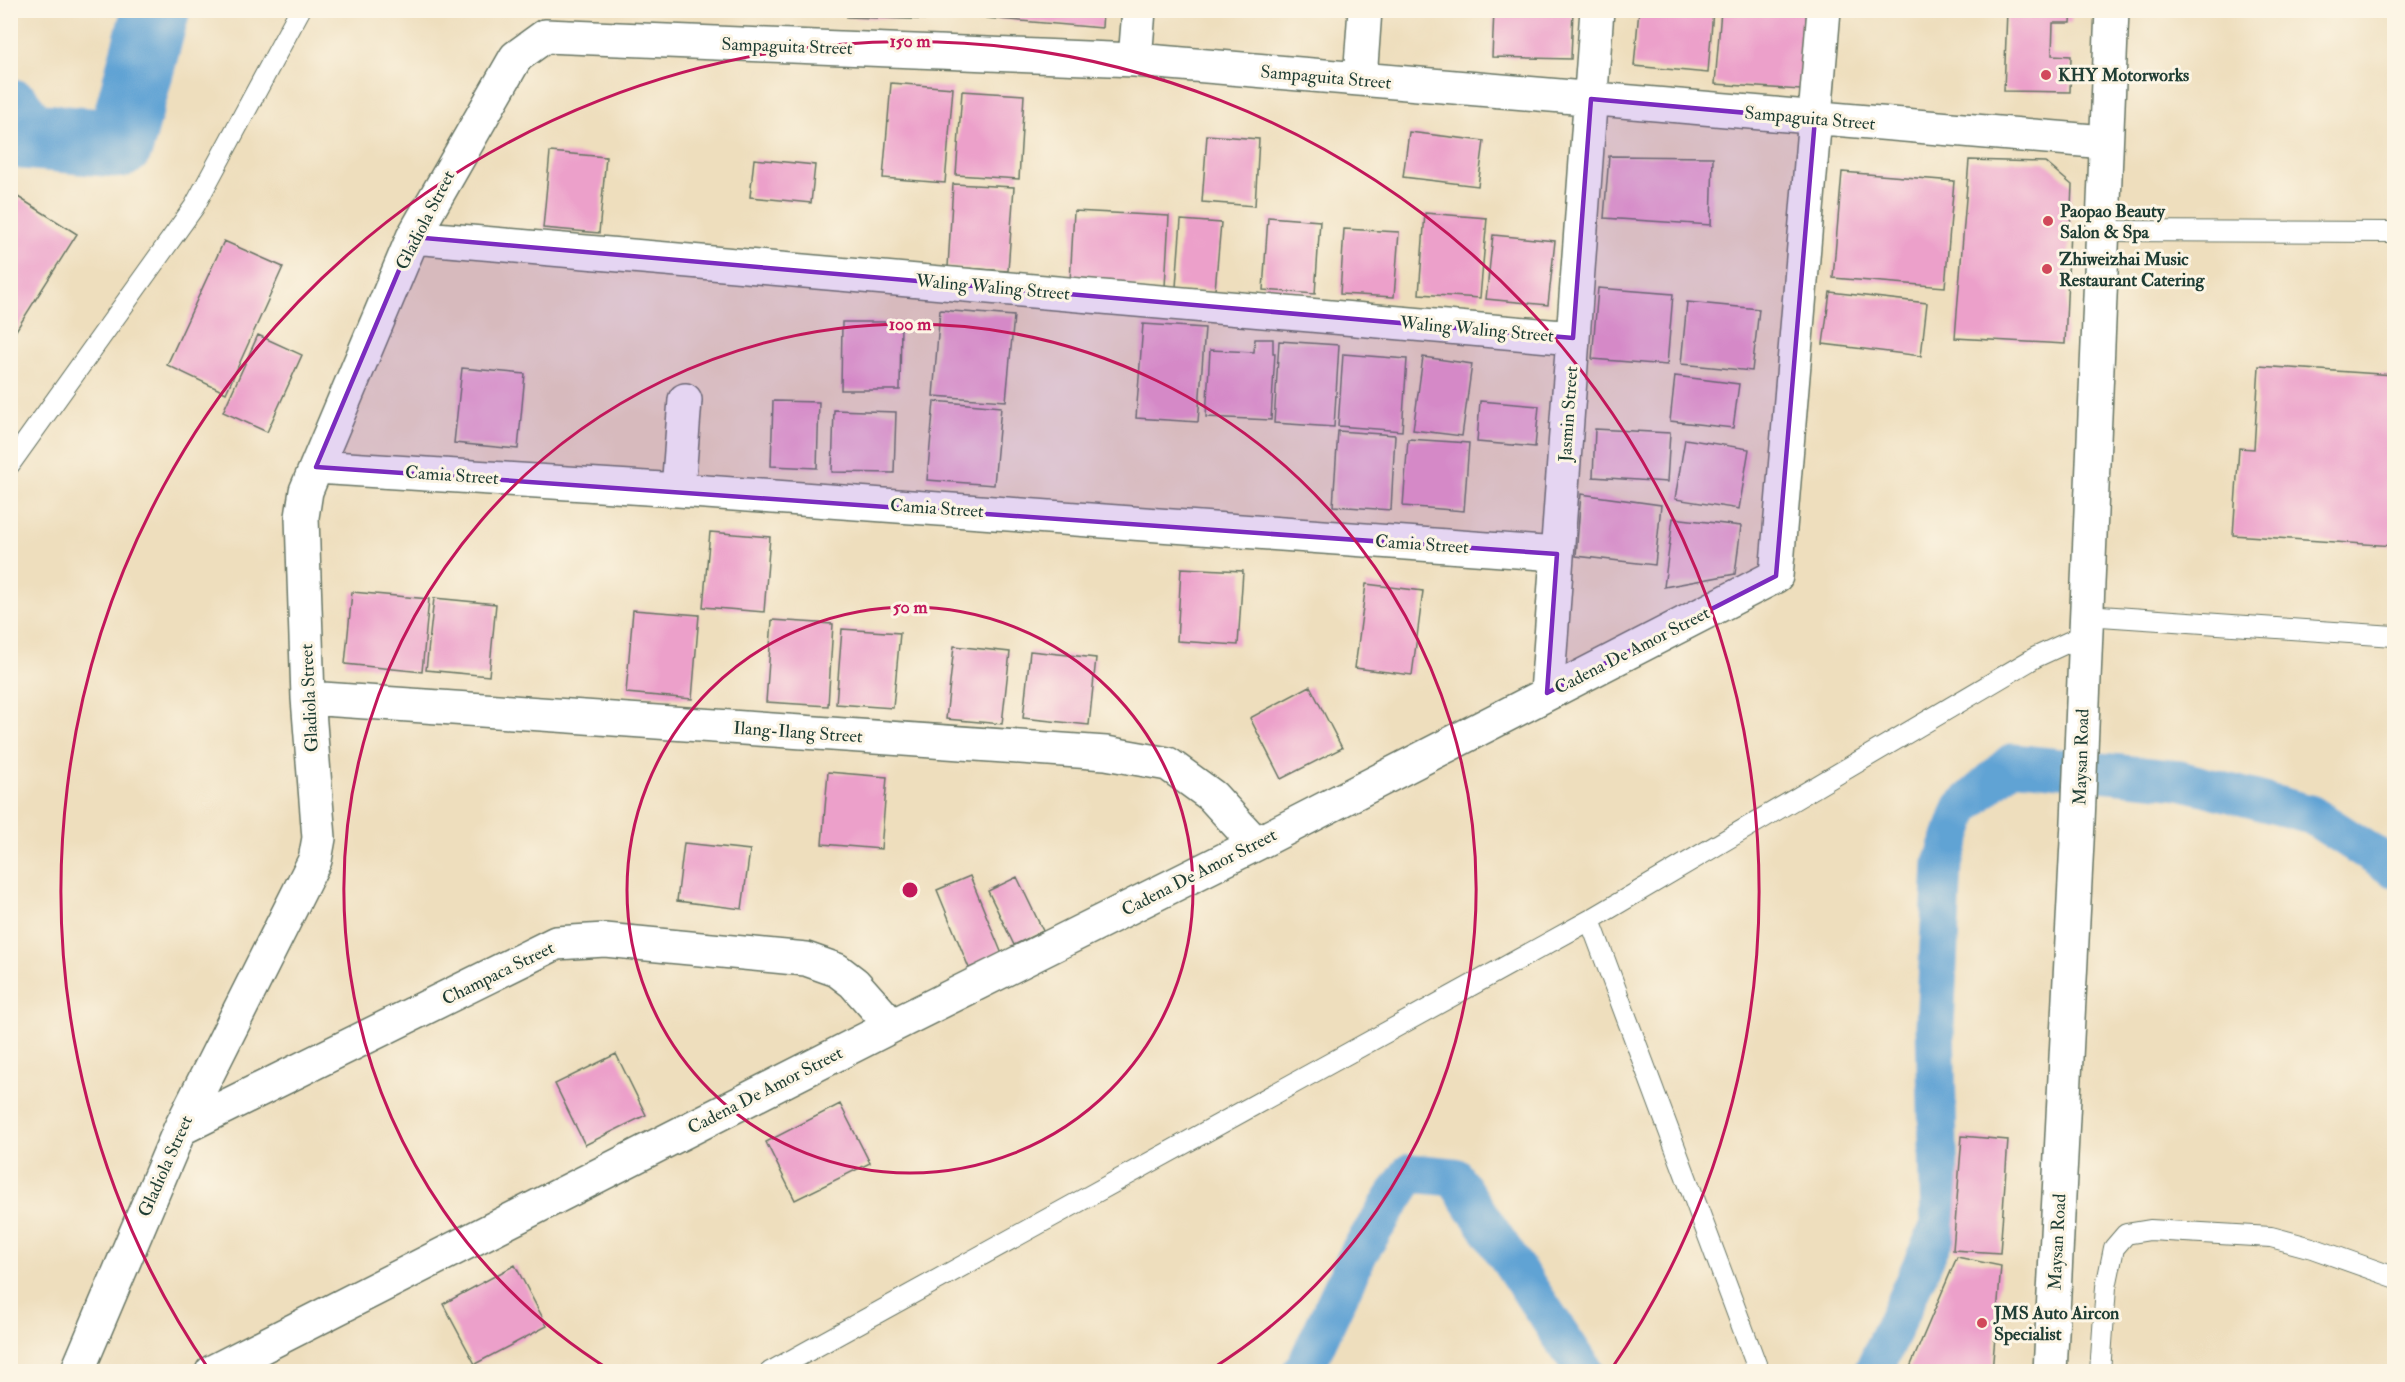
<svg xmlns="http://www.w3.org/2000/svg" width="2405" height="1382" viewBox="0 0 2405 1382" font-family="'IM FELL Double Pica',serif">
	<rect width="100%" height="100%" fill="#fcf5e5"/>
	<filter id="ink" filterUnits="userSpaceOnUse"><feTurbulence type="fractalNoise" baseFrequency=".0167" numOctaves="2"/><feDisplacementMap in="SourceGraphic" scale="12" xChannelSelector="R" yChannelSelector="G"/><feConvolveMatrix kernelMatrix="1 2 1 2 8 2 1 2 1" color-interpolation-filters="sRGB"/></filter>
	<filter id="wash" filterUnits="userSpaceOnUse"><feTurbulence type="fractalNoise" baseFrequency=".008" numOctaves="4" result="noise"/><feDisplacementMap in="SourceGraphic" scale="24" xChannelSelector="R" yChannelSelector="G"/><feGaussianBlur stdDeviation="1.35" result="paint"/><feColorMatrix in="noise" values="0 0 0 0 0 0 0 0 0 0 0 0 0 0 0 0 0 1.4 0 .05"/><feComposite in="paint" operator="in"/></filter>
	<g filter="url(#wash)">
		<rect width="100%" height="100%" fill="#eedebd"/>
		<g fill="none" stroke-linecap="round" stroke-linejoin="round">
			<path stroke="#60a3d4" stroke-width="39" d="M1301,1372l3,-2 55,-118 51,-79 44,4 131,195
				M1873,1372l67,-147 -5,-199 8,-163 19,-55 50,-45 168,17 130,34 84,54"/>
			<path stroke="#60a3d4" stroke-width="68" d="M10,112l17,24 93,8 36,-134"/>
		</g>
		<g id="blocks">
			<path fill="#eca0ca" d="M847,10h93v10l-93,-3z
				M986,10h117l-1,18 -116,-10z
				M1494,10h79l-2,49 -79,-2z
				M1639,10h74l-5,63 -74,-7z
				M1721,10h86l-6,80 -86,-6z
				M2007,10h65l-1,13h-18l-1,32 19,1 -1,36 -66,-1z
				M891,83l62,5 -8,95 -62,-5z
				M962,91l62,4 -5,84 -63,-4z
				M1409,132l75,9 -6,45 -75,-9z
				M1207,135l52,4 -4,67 -53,-4z
				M550,152l56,5 -7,76 -56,-5z
				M1609,156l104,1 -2,68 -107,-7z
				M754,159l61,6 -4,38 -61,-6z
				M1969,160l76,2 27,23 -7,159 -110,-6z
				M1842,172l112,9 -9,106 -112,-9z
				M953,184l61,3 -6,84 -60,-4z
				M10,192l67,42 -67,106z
				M1074,211l95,5 -4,71 -95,-5z
				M1425,213l62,5 -7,80 -61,-4z
				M1268,217l52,4 -5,73 -52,-4z
				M1181,220l40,3 -6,67 -39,-3z
				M1344,229l55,3 -5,65 -54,-3z
				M1493,235l62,6 -7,64 -62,-6z
				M224,241l59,26 -57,126 -59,-28z
				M1598,288l75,6 -6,71 -75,-6z
				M1830,292l97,11 -6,53 -98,-12z
				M1687,302l72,7 -7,62 -71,-7z
				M940,310l74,6 -8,85 -73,-5z
				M842,322h59l-1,68h-59z
				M1143,324l62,4 -7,94 -62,-4z
				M258,335l44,20 -35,77 -44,-20z
				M1255,339h18v14h2l-4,67 -65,-3 4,-67 44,2z
				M1279,341l60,4 -5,82 -60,-4z
				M1343,354l64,5 -5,72 -64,-5z
				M1423,357l49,7 -10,72 -49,-6z
				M2259,366l135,9v171l-161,-11 6,-87 15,1z
				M462,368l63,6 -7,75 -64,-6z
				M1675,376l64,8 -6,44 -63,-7z
				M773,401l46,1 -2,66 -46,-2z
				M934,401l67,6 -7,78 -67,-5z
				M1480,401l59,5 -4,41 -58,-5z
				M834,410l62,2 -2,61 -62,-1z
				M1595,429l75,4 -3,49 -74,-5z
				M1338,431l57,4 -4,75 -58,-4z
				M1408,439l61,4 -5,68 -61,-5z
				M1685,439l64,10 -10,60 -64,-10z
				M1581,494l80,11 -6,60 -79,-9z
				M1673,518l68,8 -6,48 -71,13z
				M710,532l60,5 -6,75 -61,-5z
				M1181,568l62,3 -5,74 -61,-4z
				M1366,584l57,7 -11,84 -57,-7z
				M352,592l77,7 -7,73 -77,-8z
				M434,598l62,6 -7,72 -63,-6z
				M633,610l66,5 -7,84 -66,-6z
				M772,620l61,4 -5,82 -62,-4z
				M842,629l58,4 -7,75 -57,-4z
				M954,646l56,6 -8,72 -56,-5z
				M1030,651l66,7 -7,67 -66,-7z
				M1310,686l32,62 -61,31 -31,-61z
				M828,772l59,5 -6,72 -59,-5z
				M684,843l66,7 -8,59 -65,-8z
				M970,876l32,78 -33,14 -32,-78z
				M1017,877l26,54 -29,14 -26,-54z
				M616,1054l30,61 -61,30 -30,-61z
				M840,1104l30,59 -75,37 -29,-58z
				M1962,1136l46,4 -8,113 -47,-3z
				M1957,1257l44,9 -9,106h-84z
				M515,1265l32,61 -72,38 -32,-60z"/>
		</g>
	</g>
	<g filter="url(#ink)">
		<use href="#blocks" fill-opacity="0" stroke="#677564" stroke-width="1.5"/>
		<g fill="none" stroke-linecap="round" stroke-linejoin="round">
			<defs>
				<path id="service" d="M2102,231l292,1
					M10,464l184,-257 106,-197
					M2086,615l308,21
					M1590,920l169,452
					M770,1372l820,-452 446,-263 50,-23
					M2100,1372l6,-85 8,-39 12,-14 24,-4 121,7 41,11 82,29"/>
				<path id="minor" d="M1135,60l4,-50
					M1360,79l5,-69
					M413,237l1160,101
					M316,467l362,23 879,64
					M678,490l7,-90
					M1547,693l50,-683
					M308,698l798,55 62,11 44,32 44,48
					M180,1129l376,-186 49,-3 201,19 31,11 17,13 38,43
					M77,1372l103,-243 135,-269 4,-22 -11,-140 -6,-181 4,-26 107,-254 103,-180 29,-21 590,24 970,82
					M212,1372l680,-346 364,-182 520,-268 48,-566"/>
				<path id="primary" d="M2050,1372l28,-550 34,-812"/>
			</defs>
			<use href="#service" stroke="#677564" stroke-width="22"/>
			<use href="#minor" stroke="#677564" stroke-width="36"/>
			<use href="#primary" stroke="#677564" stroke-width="36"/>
			<use href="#service" stroke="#fff" stroke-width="20"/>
			<use href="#minor" stroke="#fff" stroke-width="33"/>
			<use href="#primary" stroke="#fff" stroke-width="33"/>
		</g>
	</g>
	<path fill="#7b2cbf" fill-opacity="0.2" stroke="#7b2cbf" stroke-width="4.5" stroke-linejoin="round" d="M1591,99l224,20 -39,457 -229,117 10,-139 -1241,-87 97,-230 1160,101z"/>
	<g fill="none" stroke="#c2185b" stroke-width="3">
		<circle cx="910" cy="890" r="283"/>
		<path d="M610 1370A566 566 0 1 1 1210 1370"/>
		<path d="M210 1371A849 849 0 1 1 1610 1371"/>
	</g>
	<g fill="#d1495b" stroke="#fcf5e5" stroke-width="2">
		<circle cx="2046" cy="75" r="6"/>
		<circle cx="2048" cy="221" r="6"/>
		<circle cx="2047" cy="269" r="6"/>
		<circle cx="1982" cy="1323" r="6"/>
	</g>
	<g text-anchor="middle" stroke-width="6" stroke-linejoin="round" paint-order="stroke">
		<g font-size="18" fill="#1f3d34" stroke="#fcf5e5">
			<text transform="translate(787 46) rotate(2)" y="6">Sampaguita Street</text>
			<text transform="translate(1326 77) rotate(5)" y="6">Sampaguita Street</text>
			<text transform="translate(1810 118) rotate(5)" y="6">Sampaguita Street</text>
			<text transform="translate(425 220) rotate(-63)" y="6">Gladiola Street</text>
			<text transform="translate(993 287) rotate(5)" y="6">Waling Waling Street</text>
			<text transform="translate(1477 329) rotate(5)" y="6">Waling Waling Street</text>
			<text transform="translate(1568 414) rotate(-86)" y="6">Jasmin Street</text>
			<text transform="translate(452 475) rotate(4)" y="6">Camia Street</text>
			<text transform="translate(937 508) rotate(4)" y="6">Camia Street</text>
			<text transform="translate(1422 544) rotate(4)" y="6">Camia Street</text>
			<text transform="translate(1632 650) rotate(-27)" y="6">Cadena De Amor Street</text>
			<text transform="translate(309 698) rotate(-93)" y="6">Gladiola Street</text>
			<text transform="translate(798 732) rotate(4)" y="6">Ilang-Ilang Street</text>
			<text transform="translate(2081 757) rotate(-88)" y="6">Maysan Road</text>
			<text transform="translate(1199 872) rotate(-27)" y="6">Cadena De Amor Street</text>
			<text transform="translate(498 973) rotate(-26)" y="6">Champaca Street</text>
			<text transform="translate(765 1090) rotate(-27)" y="6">Cadena De Amor Street</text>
			<text transform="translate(165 1166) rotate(-66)" y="6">Gladiola Street</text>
			<text transform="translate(2057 1242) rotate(-87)" y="6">Maysan Road</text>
		</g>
		<g font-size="18" font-weight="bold" fill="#1f3d34" stroke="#fcf5e5" text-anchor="start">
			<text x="2058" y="81">KHY Motorworks</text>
			<text x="2060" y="217">Paopao Beauty<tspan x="2060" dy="21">Salon &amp; Spa</tspan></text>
			<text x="2059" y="265">Zhiweizhai Music<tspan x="2059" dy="21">Restaurant Catering</tspan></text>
			<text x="1994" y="1319">JMS Auto Aircon<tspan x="1994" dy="21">Specialist</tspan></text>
		</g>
	</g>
	<circle cx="910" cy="890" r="9" fill="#c2185b" stroke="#fcf5e5" stroke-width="3"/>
	<g font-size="18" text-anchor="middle" font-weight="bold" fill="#c2185b" stroke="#fcf5e5" stroke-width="6" stroke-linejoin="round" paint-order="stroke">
		<text x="910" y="47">150 m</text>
		<text x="910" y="330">100 m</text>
		<text x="910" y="613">50 m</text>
	</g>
	<rect width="2405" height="1382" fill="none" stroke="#fcf5e5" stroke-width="36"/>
</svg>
